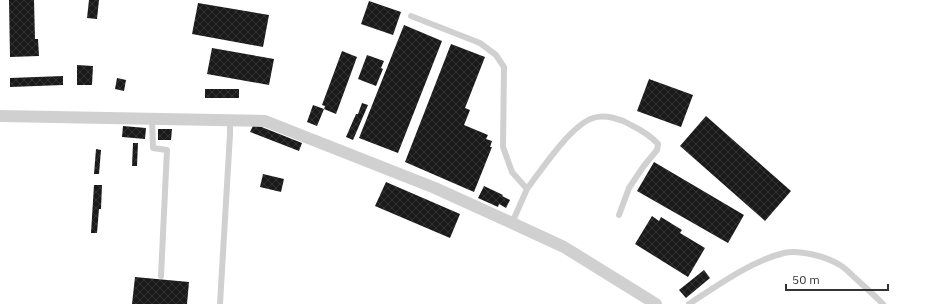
<svg xmlns="http://www.w3.org/2000/svg" width="926" height="304" viewBox="0 0 926 304" font-family="'IBM Plex Sans',sans-serif">
	<defs>
		<pattern id="building-cross-hatch" width="8" height="8" patternUnits="userSpaceOnUse"><rect width="8" height="8" fill="#1a1a1a"/><path d="M0 0l8 8M0 8l8-8" fill="none" stroke="#333"/></pattern>
	</defs>
	<rect width="100%" height="100%" fill="#fff"/>
	<path fill="url(#building-cross-hatch)" d="M9,0h25l1,39h3l1,17 -29,1z
		M89,0h10l-2,19 -10,-1z
		M369,1l32,11 -8,23 -32,-11z
		M198,3l71,12 -6,32 -71,-13z
		M404,25l38,16 -44,112 -39,-15z
		M451,44l34,13 -20,51 5,2 -6,15 24,10 -2,4 6,2 -2,6h2l-18,45 -69,-30z
		M212,48l62,11 -5,26 -62,-11z
		M342,51l15,6 -21,57 -12,-5 1,-3 -3,-1z
		M367,55l17,6 -3,7 2,1 -7,17 -18,-7z
		M77,65l16,1 -1,19h-15z
		M63,76v9l-53,2v-9z
		M117,78l9,2 -2,11 -9,-2z
		M649,79l44,16 -12,32 -44,-16z
		M205,89h34v9h-34z
		M362,103l6,2 -15,35 -7,-3 10,-23h2z
		M313,105l11,4 -7,17 -10,-4z
		M706,116l85,75 -26,30 -85,-75z
		M254,124l48,19 -3,8 -49,-19z
		M123,126l23,2 -1,11 -23,-2z
		M158,129h14l-1,11h-13z
		M133,143h5l-1,23h-5z
		M96,149l5,1 -2,24h-5z
		M654,162l90,53 -16,28 -91,-52z
		M263,174l21,5 -3,13 -21,-5z
		M386,182l74,32 -10,24 -75,-32z
		M94,185h8l-1,24h-2l-2,24h-6z
		M484,186l19,9 -1,1 8,4 -4,8 -7,-4 -1,3 -20,-9z
		M652,216l7,5 2,-4 21,13 -2,3 25,15 -17,29 -53,-33z
		M704,270l6,8 -24,20 -7,-8z
		M135,277l54,5 -2,22h-55z"/>
	<g fill="none" stroke-linecap="round" stroke-linejoin="round">
		<path stroke="#d0d0d0" stroke-width="6" d="M411,16l69,27 16,12 8,12 -1,80 9,25 15,17 -15,34
			M152,119l1,29 14,2 -6,126
			M527,189c15,-20 44,-64 66,-71 12,-4 28,1 38,7 10,5 20,11 27,19l-1,6 -14,17 -14,21 -10,27
			M220,304l10,-170v-14
			M689,304c28,-18 62,-43 95,-51 15,-4 43,4 56,12 5,3 10,8 14,12 10,9 20,18 29,27"/>
		<path stroke="#d0d0d0" stroke-width="12" d="M0,116l265,5 170,67 77,35 52,24 92,57"/>
	</g>
	<path d="M786 284v6h102v-6" fill="none" stroke="#333333" stroke-width="2"/>
	<text x="792" y="284" font-size="12" fill="#333333" stroke="#ffffff" stroke-width="3" paint-order="stroke">50 m</text>
</svg>
